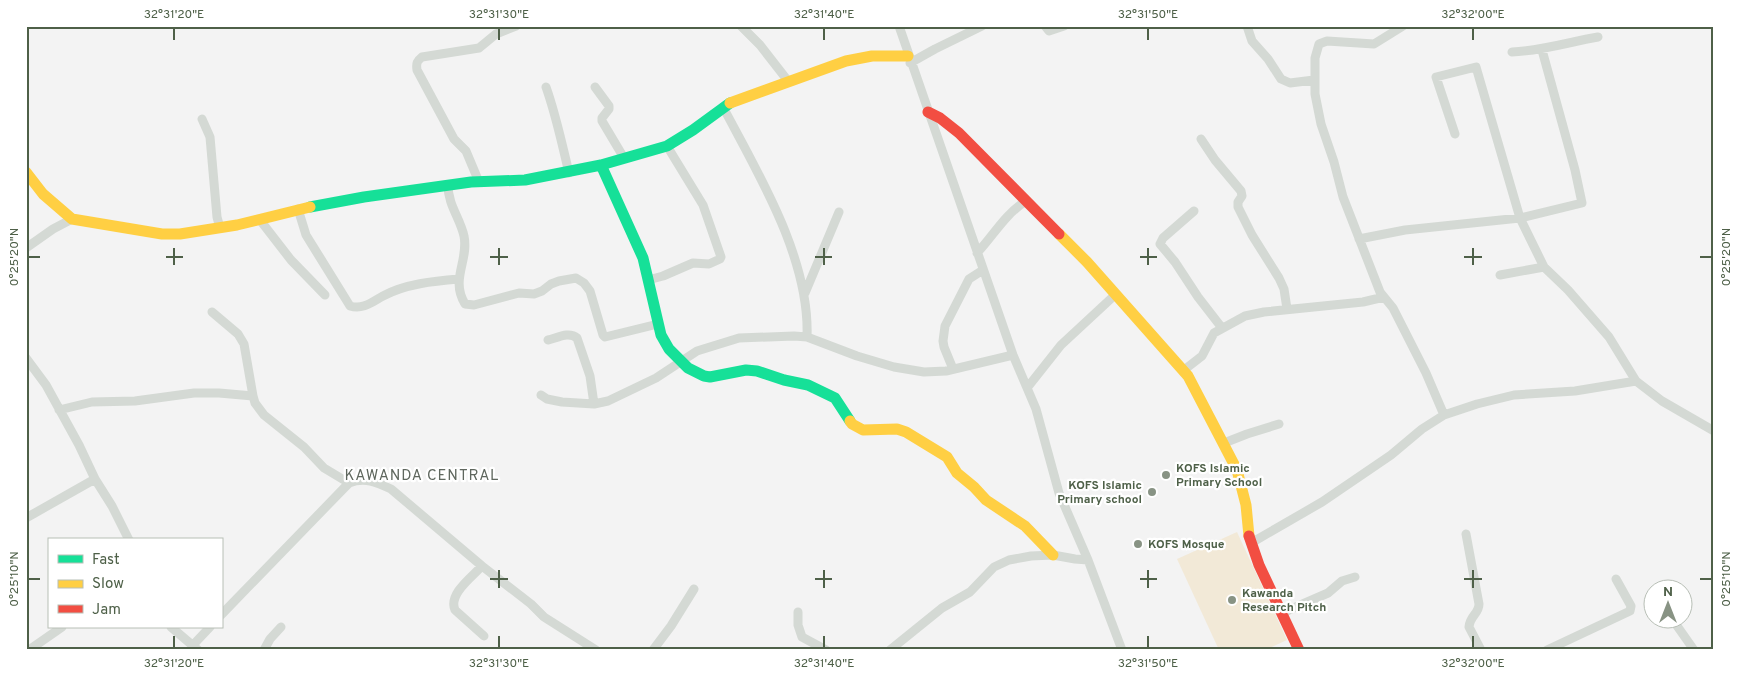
<svg xmlns="http://www.w3.org/2000/svg" width="1740" height="676" viewBox="0 0 1740 676" font-family="Overpass,sans-serif">
	<rect width="100%" height="100%" fill="#f3f3f3"/>
	<path fill="#f2e9d7" d="M1237,532l50,108 -22,10h-46l-42,-91z"/>
	<g fill="none" stroke-linecap="round" stroke-linejoin="round">
		<path stroke="#d4d9d4" stroke-width="9" d="M741,26l19,19 28,36
			M899,26l114,329 23,54 23,84 29,67 34,90
			M1045,26l4,5 15,-5
			M1247,26l5,15 16,18 13,20 9,4 24,-3
			M1403,26l-29,18 -47,-3 -8,3 -4,14v36l6,30 13,38 9,35 37,95 13,16 33,65 18,42
			M1512,52c29,-1 57,-10 86,-15
			M910,63l25,-14 47,-23
			M546,87c10,28 16,57 23,86
			M595,87l14,19v3l-7,9v3l22,37
			M723,107c36,68 87,152 84,230
			M202,119l8,18 7,80 3,11
			M1455,134l-19,-57 40,-10 44,151 24,49
			M1201,139l14,21 26,31 1,5 -4,6v5l14,28 27,43 5,11 3,20
			M479,182l-13,-31 -12,-12 -37,-69c-1,-7 0,-9 5,-13l57,-9 17,-14 20,-8
			M448,185c0,20 12,33 16,51 5,25 -14,43 1,68l9,1 45,-12 15,1 8,-3 9,-7 8,-3 17,-3 8,5 6,8 13,44 2,2 53,-13
			M298,209l8,26 44,71c13,4 22,-4 33,-10 22,-12 51,-15 76,-17
			M1194,211l-31,27 -3,6 15,18 23,35 24,31
			M260,220l31,40 34,35
			M1359,239l46,-9 115,-12 62,-15 -7,-33 -33,-120
			M26,248l27,-19 19,-10
			M977,253c17,-18 27,-38 49,-52
			M1500,275l44,-8 24,23 41,47 27,44 26,20 52,30
			M648,280l15,-4 30,-13 16,1 11,-5 1,-2 -18,-52 -36,-59
			M805,293l34,-81
			M212,312l26,22 6,10 9,52 2,7 9,12 40,32 20,21 25,15
			M548,340c9,-2 21,-9 29,-2l13,38 4,28
			M26,358l20,27 33,60 16,34 17,27 17,34
			M953,369l-9,-22 -1,-6 2,-15 24,-47 14,-9
			M1184,370l18,-14 12,-23 31,-17 19,-4 99,-10 21,-5
			M1027,388l34,-43 55,-51
			M541,395l6,4 15,3 32,2 14,-3 48,-23 41,-27 42,-13 55,-2 13,1 50,19 37,11 30,5 22,-1 67,-16
			M59,410l33,-8 43,-1 59,-8h25l34,3
			M1224,443l23,-9 32,-10
			M26,518l69,-39
			M1466,534l13,70c0,10 -9,11 -10,23l12,23
			M1251,543l71,-41 69,-47 31,-26 22,-14 33,-11 37,-9 61,-4 61,-10
			M482,566c-10,11 -34,28 -27,44l29,26
			M798,612v13l4,12 24,13
			M1282,613l46,-20 14,-12 13,-4
			M221,615l128,-132c16,-6 27,-1 42,6l91,77 49,38 13,13 52,33
			M1675,623l19,27
			M171,627l27,23
			M193,645l17,-18
			M29,650l33,-23
			M264,650l6,-11 11,-12
			M653,650l18,-24 23,-37
			M890,650l52,-42 28,-16 24,-25 15,-7 22,-4 22,-1 22,4 13,1
			M1547,650l83,-39 1,-5 -15,-27"/>
		<path stroke="#16e098" stroke-width="11" d="M601,165l42,93 18,77 8,14 19,19 16,8 6,1 36,-7 11,1 27,9 24,5 27,13 15,23
			M310,207l54,-10 107,-15 54,-2 76,-15 66,-19 26,-16 37,-27"/>
		<path stroke="#ffcf43" stroke-width="11" d="M730,103l116,-42 26,-5h36
			M26,172l17,22 29,25 90,15h18l57,-9 73,-18
			M1059,234l28,28 101,114 49,94 9,35 3,31
			M850,421l2,3 11,6 34,-1 9,3 41,25 10,16 17,14 12,13 39,26 28,29"/>
		<path stroke="#f24e42" stroke-width="11" d="M928,112l12,6 19,15 100,101
			M1249,536l10,29 40,85"/>
	</g>
	<path fill="none" stroke="#4e6048" stroke-width="2" d="M174,28v12M499,28v12M824,28v12M1148,28v12M1473,28v12M174,248v17M499,248v17M824,248v17M1148,248v17M1473,248v17M28,257h12M166,257h17M490,257h18M815,257h17M1140,257h17M1464,257h18M1700,257h12M499,570v18M824,570v18M1148,570v18M1473,570v18M28,579h12M490,579h18M815,579h17M1140,579h17M1464,579h18M1700,579h12M174,636v12M499,636v12M824,636v12M1148,636v12M1473,636v12"/>
	<g fill="#889384" stroke="#fff" stroke-width="2">
		<circle cx="1166" cy="475" r="5"/>
		<circle cx="1152" cy="492" r="5"/>
		<circle cx="1138" cy="544" r="5"/>
		<circle cx="1232" cy="600" r="5"/>
	</g>
	<g text-anchor="middle" stroke-width="4.5" stroke-linejoin="round" paint-order="stroke">
		<g font-size="12" font-weight="bold" fill="#4e6048" stroke="#fff" text-anchor="start">
			<text x="1176" y="472">KOFS Islamic<tspan x="1176" dy="14">Primary School</tspan></text>
			<text x="1142" y="489" text-anchor="end">KOFS Islamic<tspan x="1142" dy="14">Primary school</tspan></text>
			<text x="1148" y="548">KOFS Mosque</text>
			<text x="1242" y="597">Kawanda<tspan x="1242" dy="14">Research Pitch</tspan></text>
		</g>
		<g font-size="15" letter-spacing="1" fill="#5f675e" stroke="#fff">
			<text x="422" y="480">KAWANDA CENTRAL</text>
		</g>
	</g>
	<rect width="1740" height="676" fill="none" stroke="#ffffff" stroke-width="55"/>
	<rect x="48" y="538" width="175" height="90" fill="#ffffff" stroke="#b8bfb6"/>
	<rect x="58" y="555" width="25" height="8" fill="#16e098" stroke="#b8bfb6"/>
	<text x="92" y="564" font-size="15" fill="#4e6048">Fast</text>
	<rect x="58" y="580" width="25" height="8" fill="#ffcf43" stroke="#b8bfb6"/>
	<text x="92" y="588" font-size="15" fill="#4e6048">Slow</text>
	<rect x="58" y="605" width="25" height="8" fill="#f24e42" stroke="#b8bfb6"/>
	<text x="92" y="614" font-size="15" fill="#4e6048">Jam</text>
	<g transform="translate(1668 604)"><circle r="24" fill="#ffffff" stroke="#b8bfb6"/>
	<path d="M0-4L9 19L0 12L-9 19Z" fill="#889384"/>
	<text y="-8" font-size="14" font-weight="bold" text-anchor="middle" fill="#4e6048">N</text>
	</g>
	<rect x="28" y="28" width="1684" height="620" fill="none" stroke="#4e6048" stroke-width="2"/>
	<g font-size="12" text-anchor="middle" fill="#4e6048">
		<text x="174" y="18">32°31'20"E</text>
		<text x="499" y="18">32°31'30"E</text>
		<text x="824" y="18">32°31'40"E</text>
		<text x="1148" y="18">32°31'50"E</text>
		<text x="1473" y="18">32°32'00"E</text>
		<text transform="translate(14 257) rotate(-90)" y="4">0°25'20"N</text>
		<text transform="translate(1726 257) rotate(-90)" y="4">0°25'20"N</text>
		<text transform="translate(14 579) rotate(-90)" y="4">0°25'10"N</text>
		<text transform="translate(1726 579) rotate(-90)" y="4">0°25'10"N</text>
		<text x="174" y="667">32°31'20"E</text>
		<text x="499" y="667">32°31'30"E</text>
		<text x="824" y="667">32°31'40"E</text>
		<text x="1148" y="667">32°31'50"E</text>
		<text x="1473" y="667">32°32'00"E</text>
	</g>
</svg>
